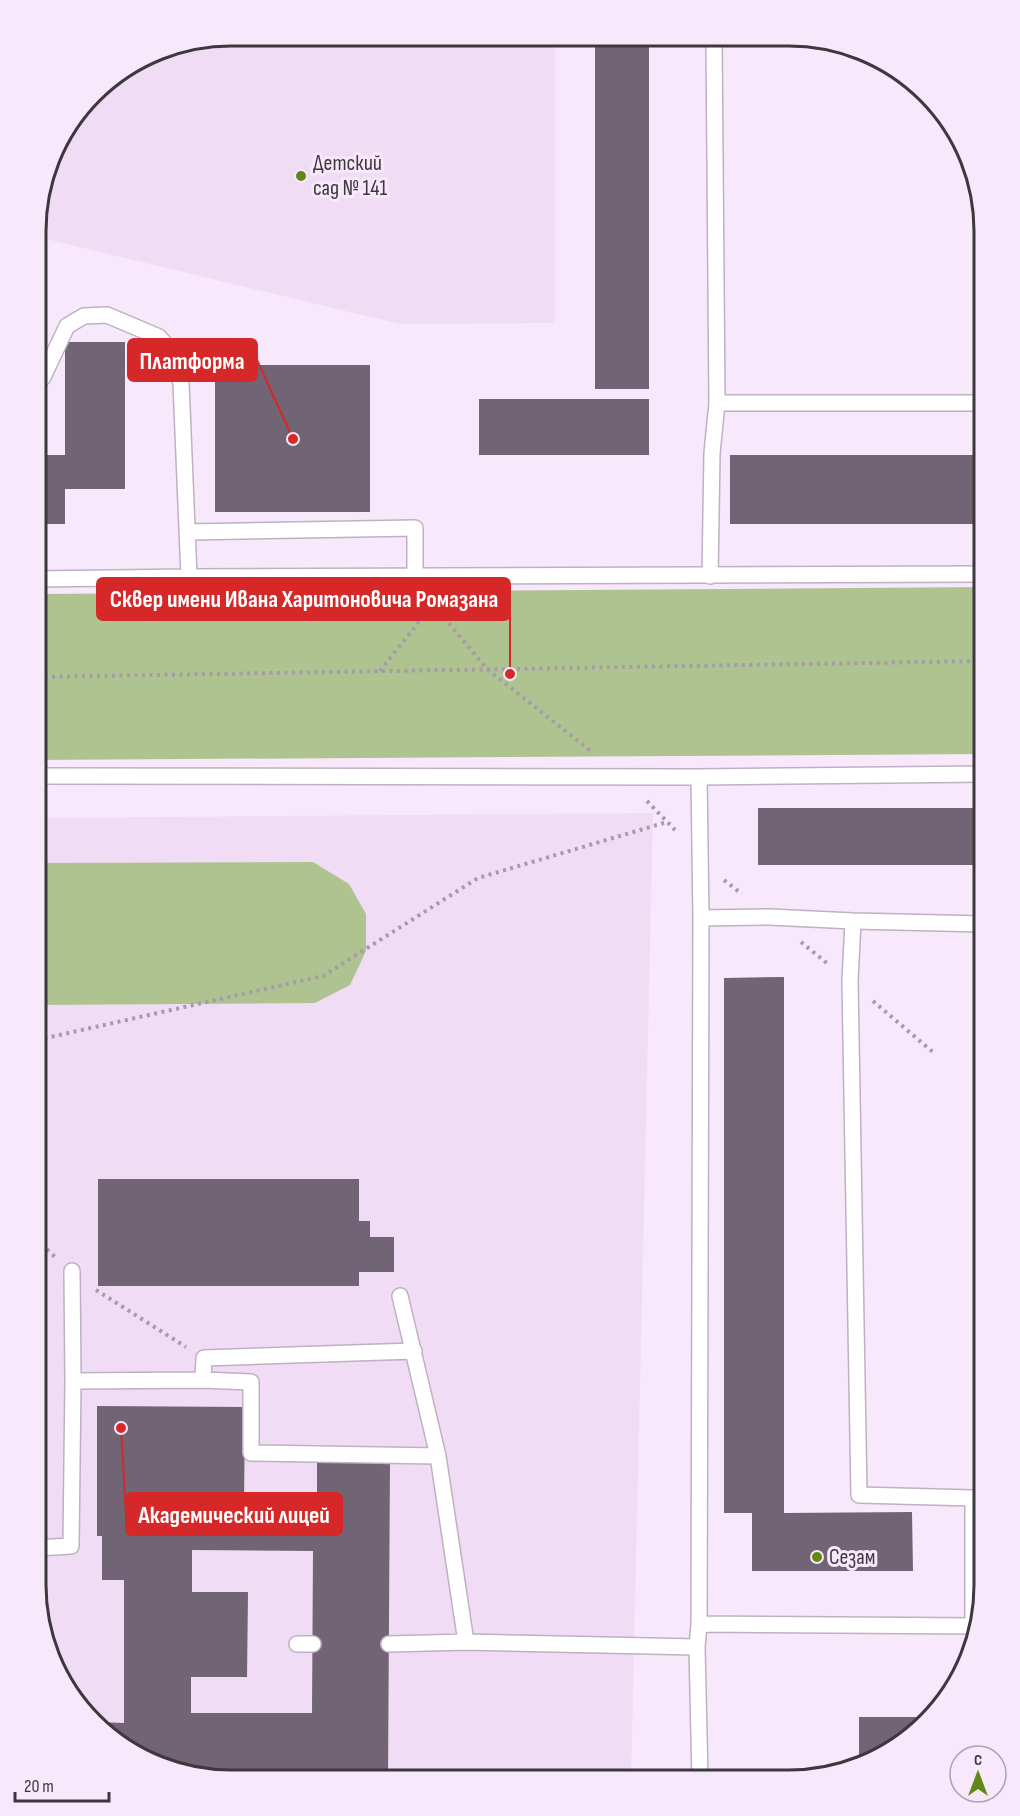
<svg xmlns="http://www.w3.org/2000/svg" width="1020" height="1816" font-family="'Sofia Sans Condensed',sans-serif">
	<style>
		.built { fill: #f0dcf5 }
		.green { fill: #afc390 }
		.building { fill: #716474; fill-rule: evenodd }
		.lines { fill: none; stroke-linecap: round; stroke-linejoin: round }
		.lane-casing { stroke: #bfb0c2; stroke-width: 18 }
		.path { stroke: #a79ba9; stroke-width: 4; stroke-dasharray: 3 4.5; stroke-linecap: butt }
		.lane { stroke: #fff; stroke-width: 15 }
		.poi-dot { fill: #5f8917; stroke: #f8e8fb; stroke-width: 2 }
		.labels { text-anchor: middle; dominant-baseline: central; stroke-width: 6; stroke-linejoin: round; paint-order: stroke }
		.poi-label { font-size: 22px; fill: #3d373e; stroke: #f8e8fb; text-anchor: start }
		.rim { fill: none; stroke: #3d373e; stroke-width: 3 }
		.leader { fill: none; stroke: #d62828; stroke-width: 2 }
		.callout-dot { fill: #d62828; stroke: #f8e8fb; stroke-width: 2 }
		.callout { fill: #d62828; stroke: #d62828; stroke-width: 2 }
		.callout-label { font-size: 24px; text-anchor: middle; font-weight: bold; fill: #fff }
	</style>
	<rect width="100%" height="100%" fill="#f8e8fb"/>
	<path class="built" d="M232 36 555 38V323L400 324 38 237V207L56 145 102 85 157 51Z
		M653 813 631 1780 206 1778 146 1760 103 1732 47 1647 36 1584 37 818Z"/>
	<path class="green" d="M984 587V754L37 760V594Z
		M313 862 349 884 366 914V951L350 985 315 1003 37 1005V863Z"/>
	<path class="building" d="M232 36H269V47H200V42Z
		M336 37H398V47H336Z
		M595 38 649 39V389H595Z
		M65 342H125V489H65V524H37V455H65Z
		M215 365H370V512H215Z
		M479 399H649V455H479Z
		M730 455H984V524H730Z
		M758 808H984V865H758Z
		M784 977V1513L912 1512 913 1571H752V1513H724V978Z
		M975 1059H984V1150H975Z
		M98 1179H359V1221H370V1237H394V1272H359V1286H98Z
		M981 1182H984V1206H981Z
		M97 1406 245 1407 244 1506H317V1461H390L388 1779 206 1778 146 1760 103 1732 97 1722 124 1723V1580H102V1536H97ZM192 1550 313 1551 312 1713H191V1677H247L248 1592H192Z
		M859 1717H927V1720L907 1740 859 1765Z"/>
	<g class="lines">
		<defs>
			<path id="lane" d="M714 39 717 403
				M37 384 43 377 67 326 84 316 107 315 159 337 171 351 181 383 189 577
				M188 532 415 528V577
				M710 576 712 453 717 403H984
				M37 579 189 577 984 574
				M37 776 699 777 984 774
				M699 777 701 918 699 1624 697 1647 700 1780
				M701 918 770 917 853 921 850 981 859 1495 973 1498V1626
				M853 921 984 924
				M400 1296 438 1456 466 1642
				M203 1380 204 1358 414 1351
				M73 1381 203 1380 251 1382V1453L438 1456
				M36 1548 71 1546 73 1381 72 1271
				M699 1624 977 1626
				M297 1644H313
				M389 1644 466 1642 697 1647"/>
		</defs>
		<use href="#lane" class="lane-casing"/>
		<path class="path" d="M433 599V604L487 669 592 752
			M380 671 433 604
			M37 677 984 661
			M647 801 675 830
			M724 880 742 894
			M801 942 828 964
			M873 1001 934 1053
			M37 1040 323 976 478 878 667 822
			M36 1239 55 1257
			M96 1290 186 1347"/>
		<use href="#lane" class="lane"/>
	</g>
	<g class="poi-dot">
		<circle cx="301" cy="176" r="6"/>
		<circle cx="817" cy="1557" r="6"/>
	</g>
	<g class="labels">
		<g class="poi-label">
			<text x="313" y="163">Детский<tspan x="313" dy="25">сад № 141</tspan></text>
			<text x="829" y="1557">Сезам</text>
		</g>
	</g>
	<path d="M0 0H1020V1816H0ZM231 46H789A185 185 0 0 1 974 231V1585A185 185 0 0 1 789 1770H231A185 185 0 0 1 46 1585V231A185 185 0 0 1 231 46Z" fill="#f8e8fb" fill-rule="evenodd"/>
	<path class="rim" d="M231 46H789A185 185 0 0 1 974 231V1585A185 185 0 0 1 789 1770H231A185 185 0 0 1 46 1585V231A185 185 0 0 1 231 46Z"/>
	<path class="leader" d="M293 439L257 360M510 674L510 599M121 1428L126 1514"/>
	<g class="callout-dot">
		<circle cx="293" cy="439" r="6"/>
		<circle cx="510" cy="674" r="6"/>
		<circle cx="121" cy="1428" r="6"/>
	</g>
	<g class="callout">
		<rect x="128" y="339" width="129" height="42" rx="6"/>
		<rect x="97" y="578" width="413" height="42" rx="6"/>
		<rect x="126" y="1493" width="216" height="42" rx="6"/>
	</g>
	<g class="callout-label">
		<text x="192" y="369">Платформа</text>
		<text x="304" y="607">Сквер имени Ивана Харитоновича Ромазана</text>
		<text x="234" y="1523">Академический лицей</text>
	</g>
	<g transform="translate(978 1774)"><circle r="28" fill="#f8e8fb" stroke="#ada1af" stroke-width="1.5"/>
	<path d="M0-4.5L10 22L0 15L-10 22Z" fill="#5f8917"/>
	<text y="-9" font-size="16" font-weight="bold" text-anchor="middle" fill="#3d373e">С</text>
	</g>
	<path d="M15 1792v9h94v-9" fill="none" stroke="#3d373e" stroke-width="3"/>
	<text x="24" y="1792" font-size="18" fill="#3d373e" stroke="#f8e8fb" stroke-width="4.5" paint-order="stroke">20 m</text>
</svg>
